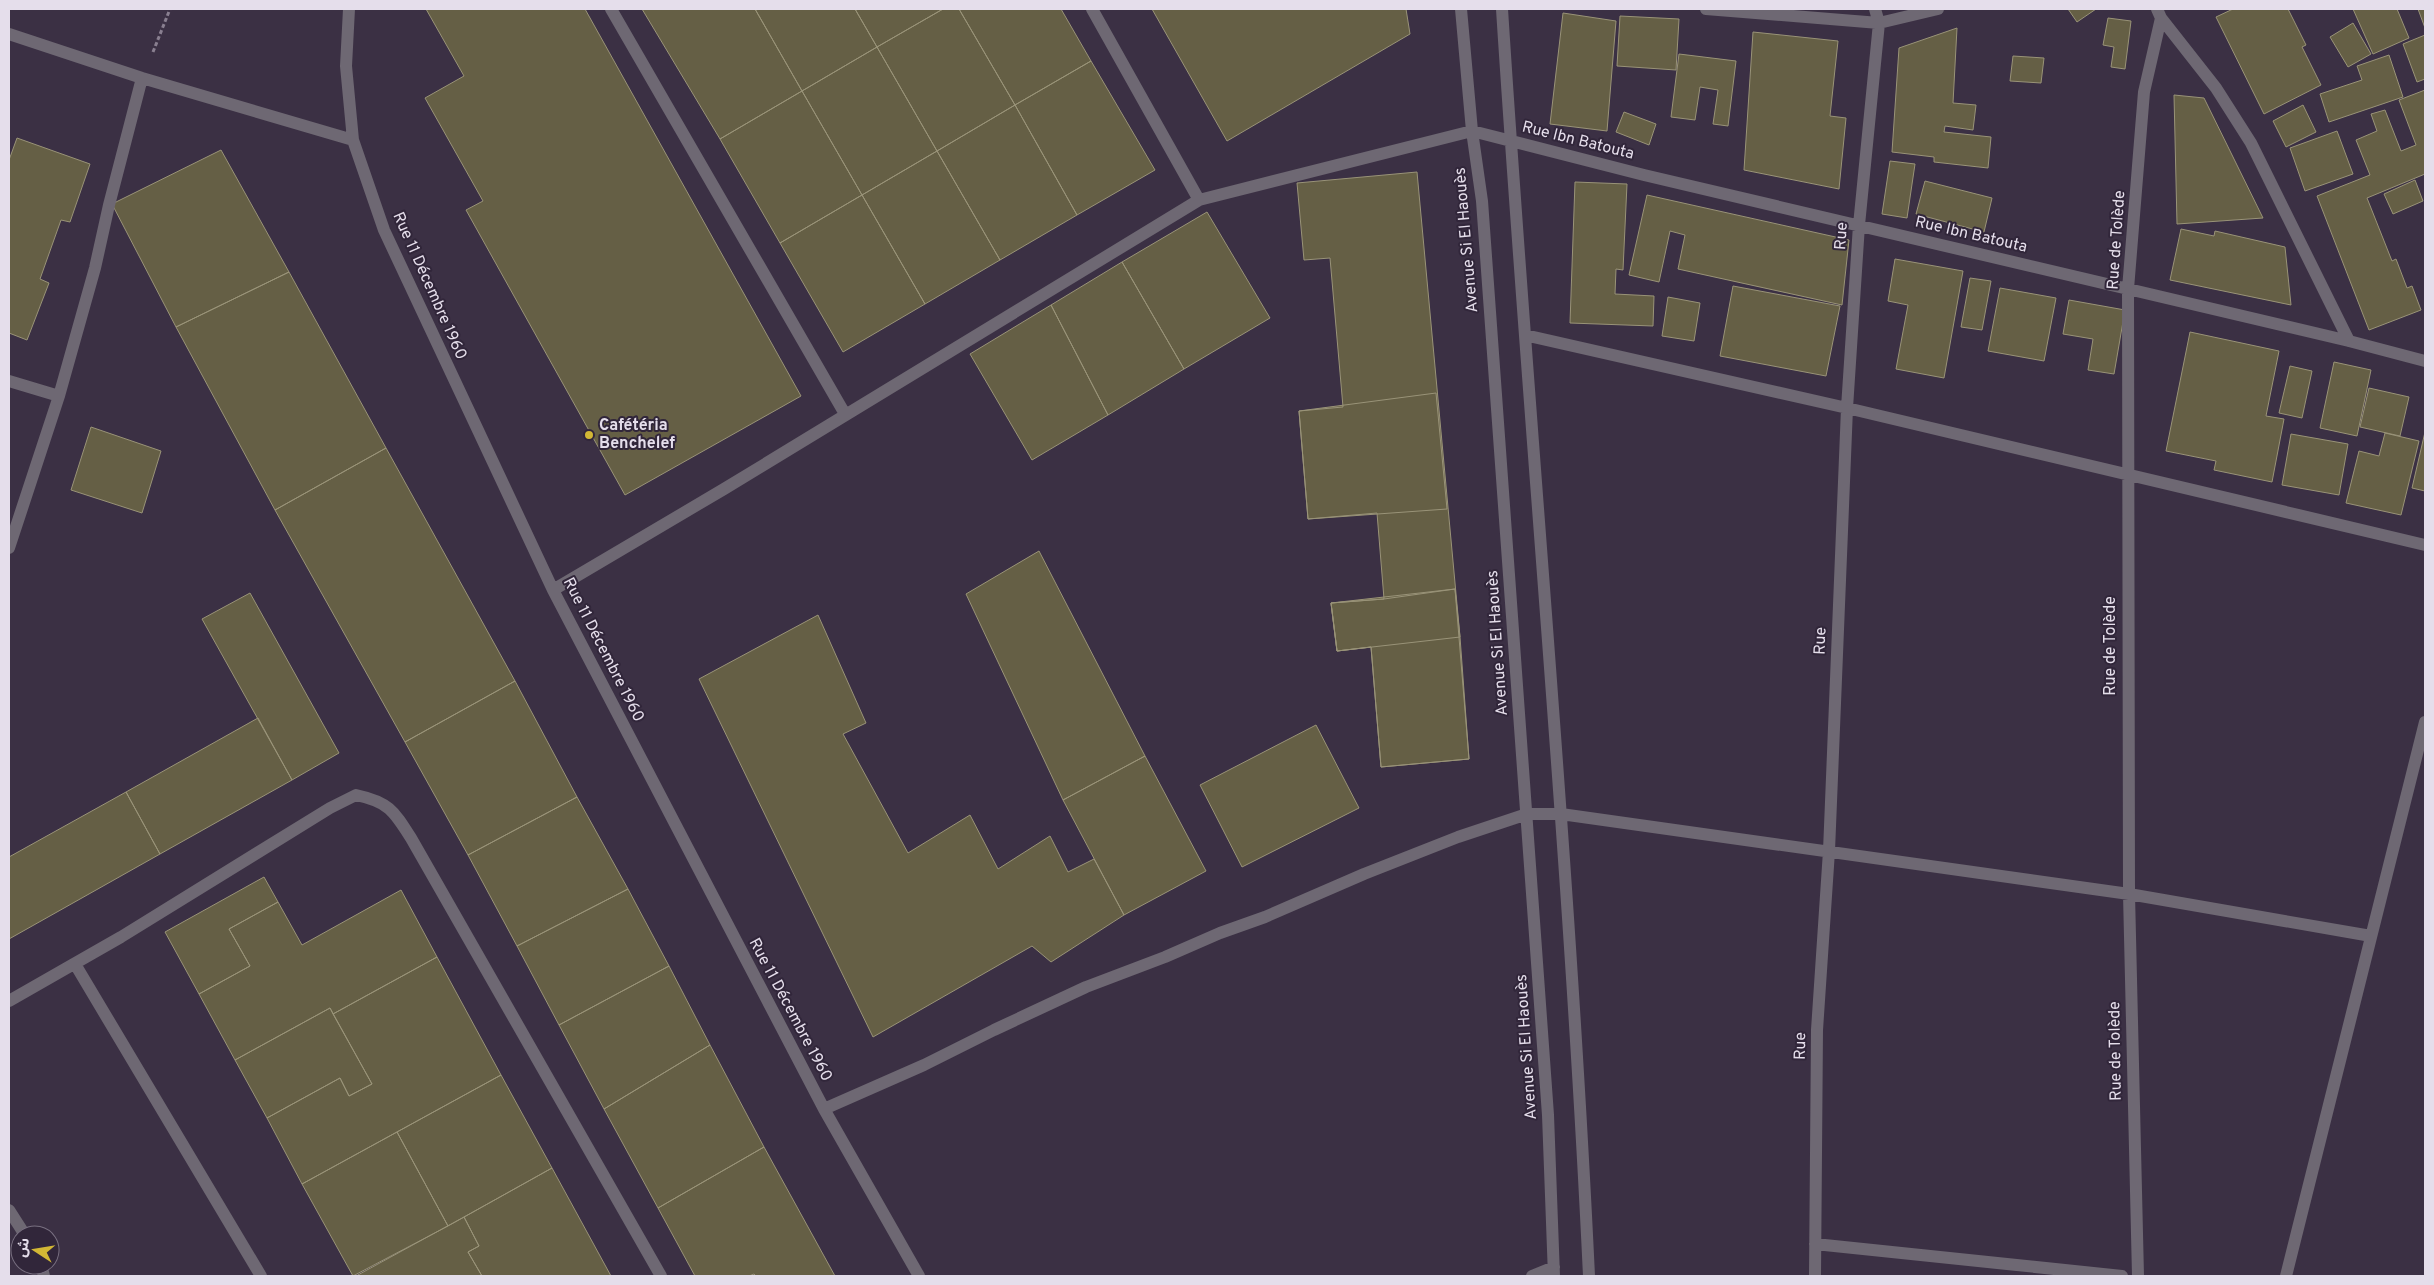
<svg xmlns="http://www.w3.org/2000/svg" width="2434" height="1285" font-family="Overpass,'Noto Sans Arabic',sans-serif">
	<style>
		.building { fill: #655f45; stroke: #999378 }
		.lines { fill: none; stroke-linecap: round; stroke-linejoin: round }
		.path { stroke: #897f90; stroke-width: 3; stroke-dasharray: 4 2.5; stroke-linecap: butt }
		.street { stroke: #6e6873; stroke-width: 12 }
		.poi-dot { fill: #d2b735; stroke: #31263a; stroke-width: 2 }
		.labels { text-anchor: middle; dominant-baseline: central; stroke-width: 4; stroke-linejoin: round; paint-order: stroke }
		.street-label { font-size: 16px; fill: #e5deeb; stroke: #31263a }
		.poi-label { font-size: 16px; font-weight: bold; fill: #e5deeb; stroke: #31263a; text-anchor: start }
	</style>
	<rect width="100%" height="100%" fill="#3b3044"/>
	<path class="building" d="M426 9H585L801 396 625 495 466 210 483 201 425 98 464 76Z
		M642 9H755L802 91 720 139Z
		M755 9H855L877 47 802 91Z
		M855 9H943L877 47Z
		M943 9H959L1015 105 937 151 877 47Z
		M959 9H1061L1091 61 1015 105Z
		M1152 9H1406L1410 34 1227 141Z
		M2068 9H2096L2077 22Z
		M2233 9H2288L2306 45 2302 47 2321 85 2264 114 2216 17Z
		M2353 9H2397L2409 38 2373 54Z
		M2418 9H2425V28Z
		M1563 13 1616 21 1607 131 1550 124Z
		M1620 16 1679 19 1676 70 1617 66Z
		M2108 18 2131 21 2125 69 2111 67 2114 47 2103 45Z
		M2353 23 2371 54 2348 67 2330 37Z
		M1957 28 1953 103 1976 105 1973 130 1945 126 1944 132 1991 137 1988 168 1934 162V157L1892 152 1899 48Z
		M1753 32 1838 41 1830 116 1846 118 1839 189 1744 170Z
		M2425 35V79L2417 82 2403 44Z
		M877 47 937 151 862 195 802 91Z
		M1679 54 1736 61 1728 126 1713 124 1718 90 1700 87 1695 120 1671 117Z
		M2389 55 2403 97 2329 122 2320 94 2362 80 2357 66Z
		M2013 56 2044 58 2041 83 2010 81Z
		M1091 61 1155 170 1077 215 1015 105Z
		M2425 90V174L2367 198 2392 261 2396 259 2407 288 2412 286 2421 310 2369 330 2317 196 2370 175 2356 140 2377 131 2371 114 2385 110 2401 151 2416 145 2399 100Z
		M802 91 862 195 780 243 720 139Z
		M2174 95 2204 98 2263 218 2177 224Z
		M1015 105 1077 215 1000 260 937 151Z
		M2303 105 2316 132 2286 147 2273 121Z
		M1624 112 1656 124 1649 145 1616 132Z
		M2337 131 2353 174 2305 191 2290 148Z
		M17 138 90 164 70 222 61 220 40 279 49 283 27 340 9 333V160Z
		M221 150 289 272 176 327 112 204Z
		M937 151 1000 260 925 304 862 195Z
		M1890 161 1915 164 1907 218 1882 214Z
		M1417 172 1460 637 1469 759 1381 767 1371 647 1337 651 1331 603 1384 599 1377 513 1308 519 1299 411 1343 407 1330 258 1304 260 1297 183Z
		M2415 180 2423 201 2393 214 2384 194Z
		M1925 181 1992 198 1984 232 1916 214Z
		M1575 182 1627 184 1623 270 1616 269 1615 294 1654 296 1653 326 1570 323Z
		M862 195 925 304 843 352 780 243Z
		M1647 195 1849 240 1842 305 1678 269 1685 235 1670 231 1659 282 1629 275Z
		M1207 212 1270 318 1184 369 1122 262Z
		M2181 229 2214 236 2215 231 2285 247 2291 305 2170 280Z
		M1895 259 1963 271 1944 378 1896 369 1908 305 1888 301Z
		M1122 262 1184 369 1108 415 1051 305Z
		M289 272 386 448 275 510 176 327Z
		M1970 278 1991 281 1982 330 1961 327Z
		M1733 286 1840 306 1826 376 1720 356Z
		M2000 288 2056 298 2044 361 1988 351Z
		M1668 297 1700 303 1694 341 1662 336Z
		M2069 300 2125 310 2114 374 2088 370 2093 339 2063 334Z
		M1051 305 1108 415 1032 460 970 354Z
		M2190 332 2279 351 2266 416 2284 419 2272 482 2214 470 2216 461 2166 451Z
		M2334 362 2371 370 2357 436 2320 428Z
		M2290 366 2312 371 2302 418 2279 413Z
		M2369 388 2409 397 2400 436 2360 427Z
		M1436 393 1447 509 1308 519 1299 411Z
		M91 427 161 451 142 513 71 490Z
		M2425 432V491L2412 488Z
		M2385 433 2419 441 2401 515 2346 503 2359 451 2379 456Z
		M2291 434 2348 444 2339 495 2282 485Z
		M386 448 515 681 405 742 275 510Z
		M1039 551 1145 756 1063 800 966 594Z
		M1455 589 1469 759 1381 767 1371 647 1337 651 1331 603 1384 599Z
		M1455 589 1460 637 1337 651 1331 603Z
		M250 593 339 753 292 780 202 619Z
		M818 615 866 723 843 734 908 853 970 815 998 869 1050 836 1068 872 1094 859 1124 915 1051 962 1032 946 873 1037 699 679Z
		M515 681 577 797 468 855 405 742Z
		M258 718 292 780 160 854 126 792Z
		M1316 725 1359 808 1242 867 1200 785Z
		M1145 756 1206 871 1124 915 1063 800Z
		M126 792 160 854 9 939V857Z
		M577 797 628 889 517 946 468 855Z
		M264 877 278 902 229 929 250 966 199 994 165 932Z
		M628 889 669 966 559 1025 517 946Z
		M401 890 437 957 333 1014 330 1008 235 1060 199 994 250 966 229 929 278 902 302 945Z
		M437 957 501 1075 302 1184 267 1118 340 1078 349 1096 372 1084 333 1014Z
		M669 966 710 1045 604 1109 559 1025Z
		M330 1008 372 1084 349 1096 340 1078 267 1118 235 1060Z
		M710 1045 764 1147 658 1208 604 1109Z
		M501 1075 552 1168 448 1226 397 1132Z
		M397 1132 448 1226 353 1276 302 1184Z
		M764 1147 835 1276H756L754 1274 749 1276H695L658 1208Z
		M552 1168 611 1276H482L468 1252 479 1246 464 1217Z
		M464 1217 479 1246 468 1252 482 1276H356Z"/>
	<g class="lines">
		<path class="path" d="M153 52 170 9"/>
		<path class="street" d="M349 9 346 66 353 140 384 230 553 590 824 1109 919 1276
			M611 9 845 414
			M1092 9 1199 200
			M1461 9 1472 131 1482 201 1548 1115 1554 1276
			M1502 9C1529 431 1569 853 1589 1276
			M1706 9 1879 23 1938 9
			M2157 9 2161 18 2216 88 2251 143 2349 341
			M9 34 142 78 353 140
			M1525 335 1847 408 2425 545
			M9 381 59 396
			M9 548 59 396 95 268 109 205 142 78
			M553 590 724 489 1199 200 1472 131 1644 175 2349 341 2425 361
			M75 964 261 1276
			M9 1001 121 937 330 808 356 795C389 802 394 811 411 838L661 1276
			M824 1109 924 1065 994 1030 1086 987 1165 957 1220 933 1265 917 1364 874 1458 837 1527 814H1561L2129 894 2371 936
			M9 1210 25 1235
			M1815 1244 2122 1276
			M41 1265 44 1276
			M1532 1276 1554 1267
			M1815 1276 1817 1030 1829 851 1847 408 1859 225 1879 23 1875 9
			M2138 1276 2129 894 2128 289 2144 92 2161 18
			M2286 1276 2425 722"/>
	</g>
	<circle class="poi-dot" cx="589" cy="435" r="5"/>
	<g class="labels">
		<g class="street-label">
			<text transform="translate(1578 141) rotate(14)">Rue Ibn Batouta</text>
			<text transform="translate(1971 235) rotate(13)">Rue Ibn Batouta</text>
			<text transform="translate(1842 236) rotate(-86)">Rue</text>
			<text transform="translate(1467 240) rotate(-95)">Avenue Si El Haouès</text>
			<text transform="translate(2117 240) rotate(-86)">Rue de Tolède</text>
			<text transform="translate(429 286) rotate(66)">Rue 11 Décembre 1960</text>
			<text transform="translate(1821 641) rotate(-88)">Rue</text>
			<text transform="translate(1498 643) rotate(-94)">Avenue Si El Haouès</text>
			<text transform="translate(2111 646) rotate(-90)">Rue de Tolède</text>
			<text transform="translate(603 650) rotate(63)">Rue 11 Décembre 1960</text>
			<text transform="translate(790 1010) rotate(62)">Rue 11 Décembre 1960</text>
			<text transform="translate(1801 1046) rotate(-89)">Rue</text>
			<text transform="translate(1527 1047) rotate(-94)">Avenue Si El Haouès</text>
			<text transform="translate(2116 1051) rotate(-91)">Rue de Tolède</text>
		</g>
		<g class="poi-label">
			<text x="599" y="426">Cafétéria<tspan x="599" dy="18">Benchelef</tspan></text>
		</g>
	</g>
	<rect width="2434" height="1285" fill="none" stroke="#e5deeb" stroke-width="20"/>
	<g transform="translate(35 1250) rotate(282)"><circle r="24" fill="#31263a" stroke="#797081"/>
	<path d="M0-4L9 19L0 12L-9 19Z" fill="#d2b735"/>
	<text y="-8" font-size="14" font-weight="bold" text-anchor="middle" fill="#e5deeb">ش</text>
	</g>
</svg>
